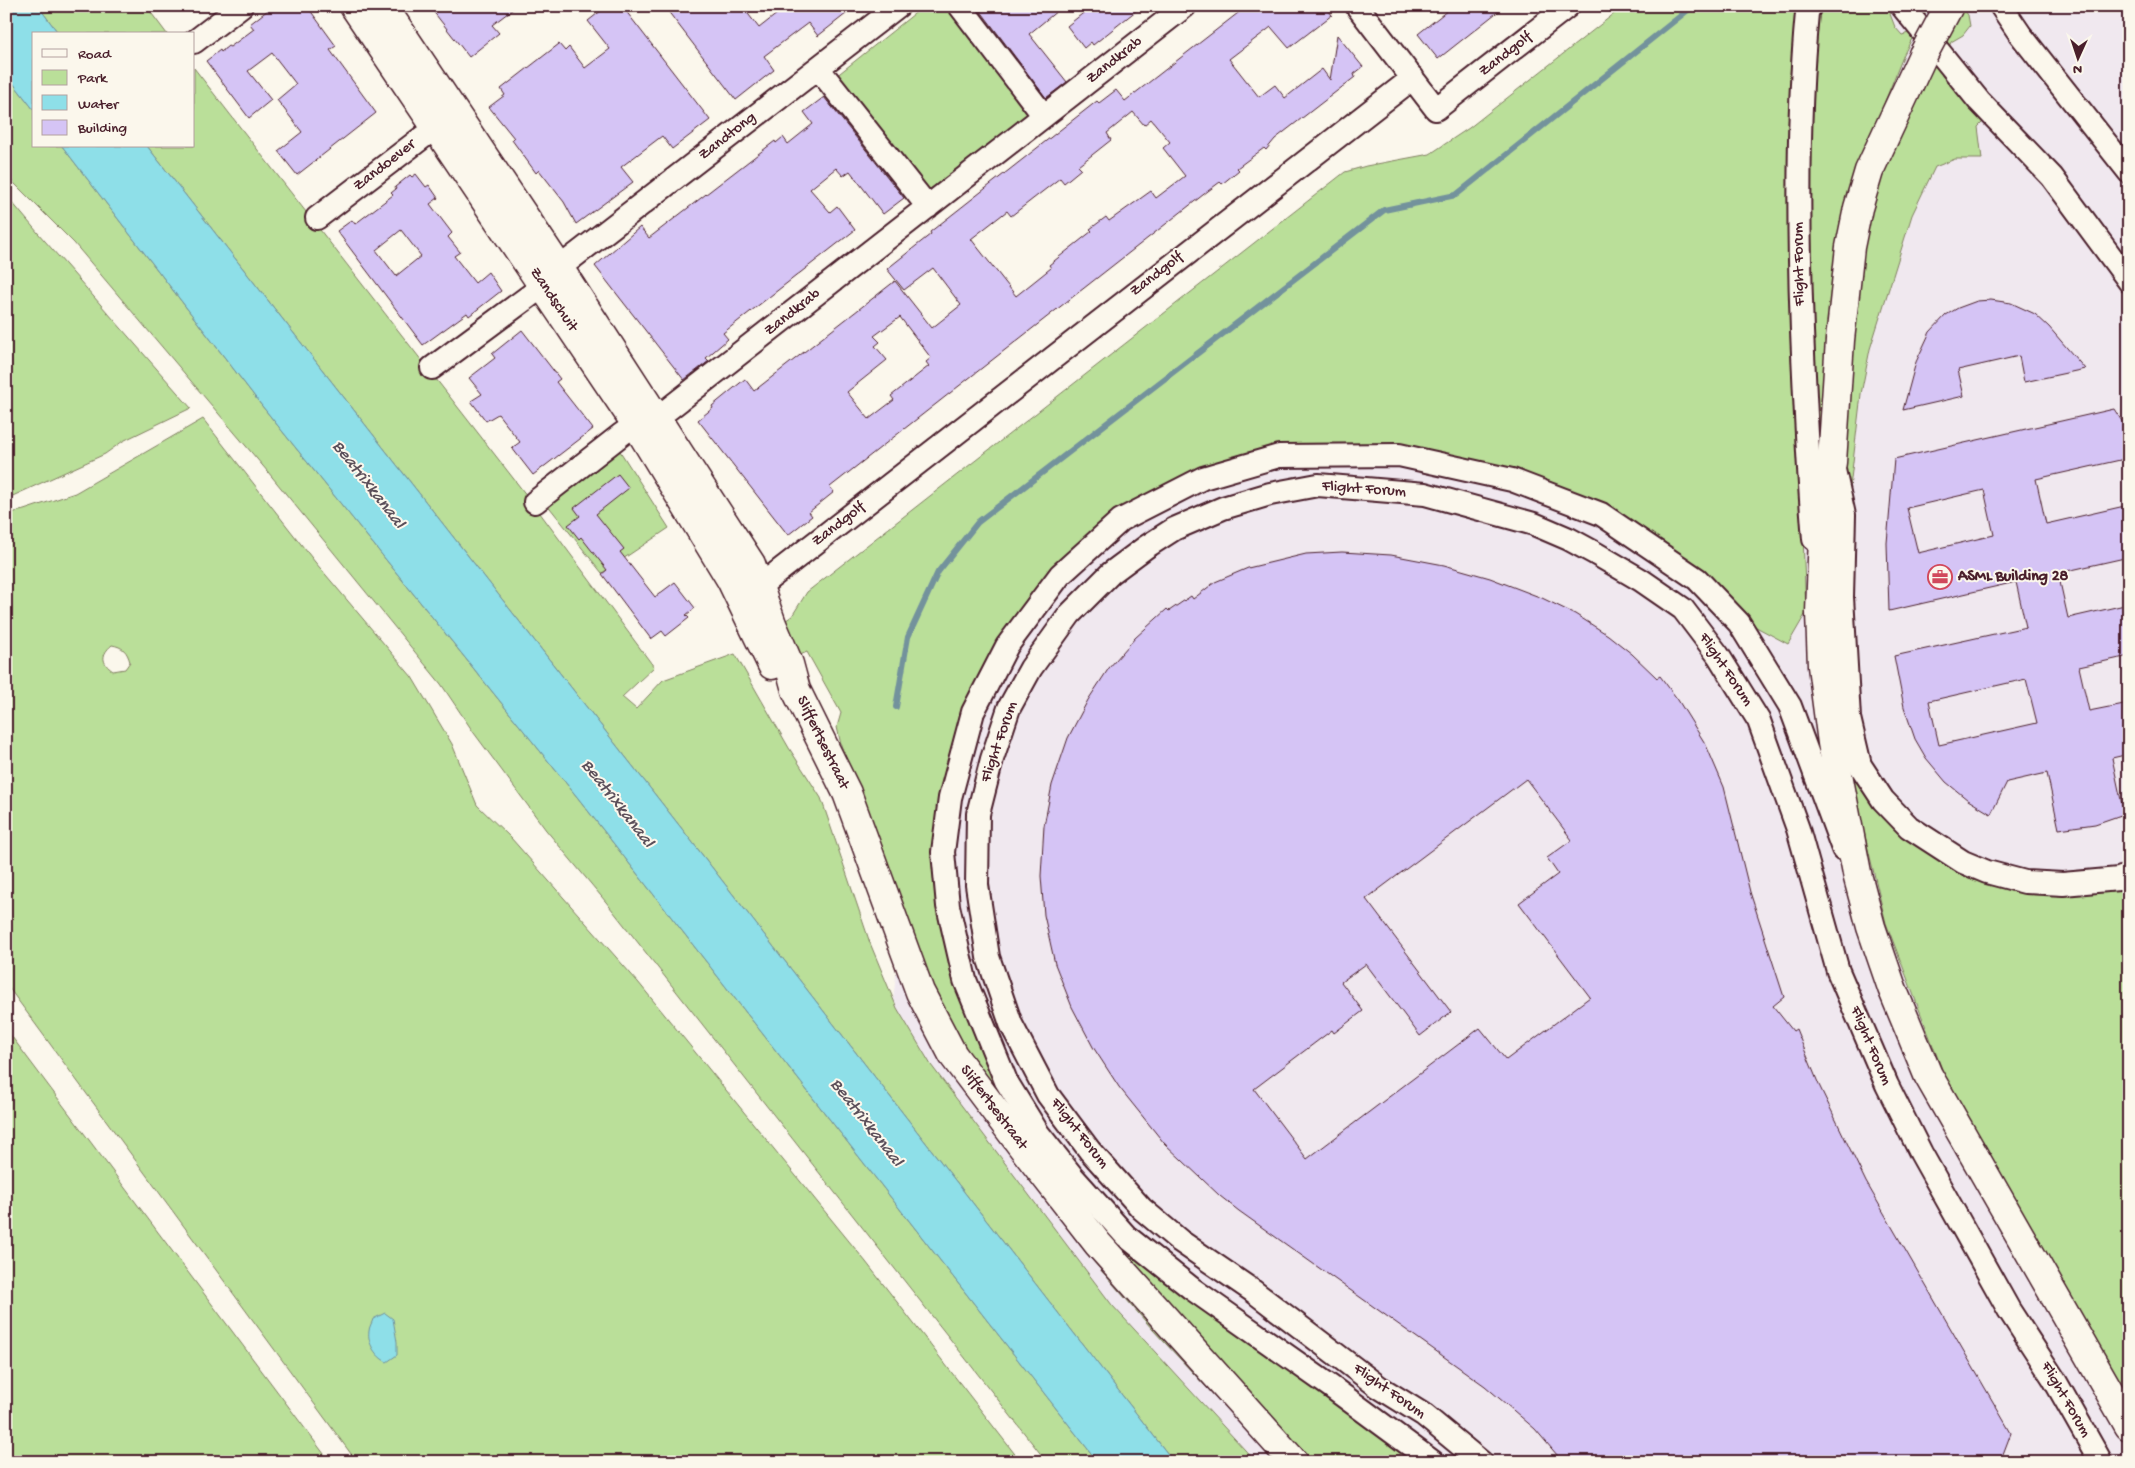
<svg xmlns="http://www.w3.org/2000/svg" width="2135" height="1468" font-family="'Gochi Hand',sans-serif">
	<style>
		.built { fill: #f0e8ef }
		.green { fill: #badf99; stroke: #827f62; fill-rule: evenodd }
		.water { fill: #8edfe8; stroke: #73929c }
		.lines { fill: none; stroke-linecap: round; stroke-linejoin: round }
		.stream { stroke: #73929c; stroke-width: 6 }
		.building { fill: #d5c4f5; stroke: #4a1f2b; fill-rule: evenodd }
		.minor-casing { stroke: #4a1f2b; stroke-width: 26 }
		.tertiary-casing { stroke: #4a1f2b; stroke-width: 31 }
		.secondary-casing { stroke: #4a1f2b; stroke-width: 31 }
		.minor { stroke: #fbf7ec; stroke-width: 22 }
		.tertiary { stroke: #fbf7ec; stroke-width: 28 }
		.secondary { stroke: #fbf7ec; stroke-width: 28 }
		.secondary-bridge-casing { stroke: #4a1f2b; stroke-width: 31; stroke-linecap: butt }
		.secondary-bridge { stroke: #fbf7ec; stroke-width: 28 }
		.labels { text-anchor: middle; dominant-baseline: central; stroke-width: 4; stroke-linejoin: round; paint-order: stroke }
		.street-label { font-size: 16px; fill: #4a1f2b; stroke: #fbf7ec }
		.poi-label { font-size: 16px; font-weight: bold; fill: #4a1f2b; stroke: #fbf7ec; text-anchor: start }
		.water-label { font-size: 18px; font-style: italic; fill: #5b4f5a; stroke: #fbf7ec }
	</style>
	<rect width="100%" height="100%" fill="#fbf7ec"/>
	<filter id="ink" filterUnits="userSpaceOnUse"><feTurbulence type="fractalNoise" baseFrequency=".02" numOctaves="2"/><feDisplacementMap in="SourceGraphic" scale="10" xChannelSelector="R" yChannelSelector="G"/><feConvolveMatrix kernelMatrix="1 2 1 2 8 2 1 2 1" color-interpolation-filters="sRGB"/></filter>
	<g filter="url(#ink)">
		<path class="built" d="M1774 6H2129V1462H1250L1109 1315 922 1068 892 1010 903 913 977 636Z"/>
		<path class="green" d="M38 6H146L167 34H59Z
			M924 6H950L1032 111 925 193 835 77Z
			M1624 6H1803L1800 459 1806 613 1788 644 1743 620 1604 504 1399 448 1200 471 1055 572 943 797 957 982 1084 1200 1424 1462H1307L1119 1257 991 1092 942 1015 841 745 837 727 841 713 807 652 793 658 782 623 792 616 807 592 1345 172 1366 166 1430 154 1469 128Z
			M1820 6H1893L1911 28 1908 32 1892 11 1890 14 1895 27 1902 35C1917 32 1921 20 1925 6H1929L1904 54 1869 141 1815 514 1806 250 1813 19Z
			M1962 7 1968 15 1970 26 1963 35 1951 42 1942 64V76L1983 122 1978 127 1982 159H1955L1935 167 1912 215 1870 349 1861 394 1849 496 1835 462 1865 225 1892 141Z
			M194 68 534 505 654 667 622 697 636 709 663 680 735 654 789 748 821 798 870 943 897 1008 931 1065 1112 1305 1256 1462H1174L693 843 147 146H194Z
			M6 74 34 110V146H62L262 406 578 798 1098 1462H1047L606 902 546 830 474 733 441 684 268 472 74 243 6 175Z
			M6 195 38 233 191 408 123 441 105 454 6 499Z
			M203 419 315 562 412 677 452 744 477 805 511 838 638 982 866 1262 1021 1462H357L6 984V514L24 510 75 493ZM112 645C123 647 127 651 130 662L125 669 113 671C101 663 101 654 112 645Z
			M618 448 669 528 602 573 546 503Z
			M1845 754 1968 872 2129 883V1413L1955 1103 1886 923Z
			M6 1029 330 1462H6Z
			M952 1076 1276 1462 1153 1330 1086 1253Z"/>
		<path class="water" d="M6 6H38L59 34H34V110L6 74Z
			M62 146H147L693 843 1174 1462H1098L578 798 262 406Z
			M385 1313 393 1319 397 1342V1355L387 1362C376 1357 367 1343 369 1331 369 1327 372 1323 373 1319Z"/>
		<g class="lines">
			<path class="stream" d="M896 707 908 637 938 572 978 522 1384 210 1456 195 1693 6"/>
		</g>
		<path class="building" d="M273 6H307L336 46 330 50 376 113 297 175 278 151 302 132 277 100 296 84 272 53 248 71 271 100 249 118 206 61 220 50 221 52 228 46 230 47 254 29 250 24Z
			M429 6H517L492 25 499 33 469 57Z
			M607 6H622L710 120 672 149 662 136 621 167 633 182 576 224 564 202 539 170 536 173 512 140 514 138 489 107 505 95 501 89 559 44 565 51 569 47 585 68 610 49 588 21Z
			M664 6H742L759 28 787 6H856L818 36 808 23 764 56 774 70 736 100Z
			M977 6H1063L1029 34 1067 82 1046 98Z
			M1092 6H1142L1093 45 1091 42 1084 48 1067 26Z
			M1247 6H1325L1332 15 1289 48 1271 27 1229 59 1259 97 1275 85 1285 98 1322 69 1330 80 1337 35 1363 67 1354 74 1355 77 1275 139 1266 150 1264 148 1237 168 1239 170 1222 184 1220 182 1208 191 830 487 834 492 809 512 812 516 788 535 698 420 713 408 712 406 745 379 754 391 895 281 932 328 961 305 933 268 904 290 887 269 931 234 930 232 1097 101 1099 103 1116 90 1125 101ZM1133 112 1144 125 1151 119 1170 142 1163 148 1185 176 1156 198 1151 191 1109 221 1106 217 1090 229 1092 231 1049 265 1051 268 1016 296 971 239 1007 211 1011 216 1060 178 1064 183 1081 169 1078 166 1111 140 1107 133ZM900 317 931 358 926 362 929 366 891 396 894 400 869 419 847 392 887 360 875 346 880 342 874 336Z
			M1453 6H1505L1438 59 1418 34Z
			M824 97 904 198 883 214 850 171 843 176 836 168 810 189 830 212 837 206 855 230 723 333 728 339 706 358 709 361 684 380 595 266 640 227 649 238 775 141 776 143 783 137 788 144 813 124 804 112Z
			M416 174 426 187 429 185 438 198 430 204 452 233 448 237 460 252 454 256 475 283 488 272 501 291 469 316 467 313 423 345 337 231 352 220 355 224 393 195 391 193 396 189 395 187 410 175 412 177ZM401 230 421 256 396 276 376 250Z
			M1991 300 2011 303 2035 314 2049 327 2085 369 2024 382 2019 356 1958 370 1964 396 1903 410 1916 362 1930 332 1946 315 1958 308 1977 301Z
			M522 330 560 379 556 382 593 429 533 475 512 448 520 442 498 414 486 421 471 401 482 394 469 378 495 358 492 354Z
			M2114 409 2129 432V458L2036 479 2046 524 2129 505V557L2058 573 2068 618 2129 604V656L2079 667 2089 711 2129 703V754L2112 758 2124 814 2095 824 2059 829 2047 773 2007 782 1991 814 1968 800 1946 782 1926 758 1915 739 1904 707 1894 656 2026 627 2016 582 1889 611 1887 543 1894 459ZM1984 490 1994 535 1918 553 1907 508ZM2026 679 2037 723 1939 745 1929 701Z
			M618 474 629 488 596 514 624 549 620 552 655 597 675 582 695 608 686 615 689 618 666 636 662 631 651 639 602 574 607 570 581 537 579 539 568 525 580 516 574 508Z
			M1342 552 1391 555 1444 565 1490 578 1542 598 1575 614 1608 635 1632 654 1657 678 1660 676 1678 700 1706 745 1724 787 1750 892 1784 997 1773 1006 1793 1031 1796 1029 1819 1085 1866 1182 2011 1433 2000 1462H1563L1535 1429 1485 1386 1239 1211 1220 1196 1164 1143 1119 1087 1093 1047 1072 1007 1055 964 1044 915 1041 876 1044 826 1052 785 1068 738 1088 700 1109 668 1135 638 1167 609 1169 611 1191 596 1193 599 1215 582 1248 568 1306 554ZM1526 779 1572 840 1547 858 1558 874 1519 903 1590 997 1506 1060 1480 1028 1307 1159 1254 1089 1332 1030 1334 1033 1363 1011 1341 982 1366 964 1420 1036 1451 1012 1366 899Z"/>
		<g class="lines">
			<defs>
				<path id="minor" d="M960 6 1044 116
					M1357 6 1436 109 1568 6
					M1810 6 1807 13C1797 118 1798 225 1802 331 1805 400 1808 469 1814 539
					M1902 6 1979 101 2052 177 2129 281
					M2001 6 2020 34 2129 172
					M194 42 241 6
					M818 68 928 207
					M317 218 423 137 450 118
					M432 368 543 286 559 268 898 6
					M1834 470 1844 515 1842 597 1849 718 1860 765 1883 800 1909 827 1963 862 1987 872 2025 882 2063 884 2119 879 2129 875
					M535 502 622 434 636 424 657 418 1185 6
					M747 596 1413 78
					M1433 1462 1330 1386 1191 1288 1126 1236 1073 1177 1038 1133 1006 1081 965 980 948 906 943 852 950 798 973 712 1007 646 1060 575 1121 520 1203 478 1279 456 1399 455 1512 480 1601 514 1697 579 1739 623 1790 706 1843 849
					M1481 1462 1424 1415 1379 1387 1253 1291 1180 1241 1142 1209 1090 1151 1048 1095 1011 1024 988 957 977 885 978 814 992 759 1009 708 1031 668 1070 614 1111 573 1146 547 1174 529 1223 508 1270 494 1318 485 1425 494 1534 524 1569 539 1593 552 1641 580 1683 609 1718 655 1759 721 1798 829 1838 971 1887 1085 1921 1153 2009 1310 2054 1379 2101 1462"/>
				<path id="tertiary" d="M354 6 636 424 731 580 772 665
					M383 6 559 268 751 564 772 624 789 664 796 690 847 793 920 992 953 1055 1027 1153 1098 1244 1294 1462"/>
				<path id="secondary" d="M1923 55 1869 171 1858 208 1850 247 1840 340 1832 462 1825 509 1822 559 1820 613 1822 666 1832 743 1858 878 1871 927 1892 988 1928 1075 2129 1426"/>
			</defs>
			<use href="#minor" class="minor-casing"/>
			<use href="#tertiary" class="tertiary-casing"/>
			<use href="#secondary" class="secondary-casing"/>
			<use href="#minor" class="minor"/>
			<use href="#tertiary" class="tertiary"/>
			<use href="#secondary" class="secondary"/>
			<defs>
				<path id="secondary-bridge" d="M1923 55 1949 6"/>
			</defs>
			<use href="#secondary-bridge" class="secondary-bridge-casing"/>
			<use href="#secondary-bridge" class="secondary-bridge"/>
		</g>
	</g>
	<defs>
		<symbol id="office-ring" viewBox="-11 -11 22 22"><circle r="9.5" fill="#fbf7ec" stroke="#d1495b" stroke-width="1.5"/><path d="M-6-3h4V-5.5h4V-3h4V5H-6ZM-1-4.5V-3h2v-1.5ZM-6 0V1H6V0Z" fill="#d1495b"/></symbol>
	</defs>
	<g fill-rule="evenodd">
		<use href="#office-ring" x="1926" y="563" width="28" height="28"/>
	</g>
	<g class="labels">
		<g class="street-label">
			<text transform="translate(1506 55) rotate(-38)">Zandgolf</text>
			<text transform="translate(1115 61) rotate(-38)">Zandkrab</text>
			<text transform="translate(728 137) rotate(-38)">Zandtong</text>
			<text transform="translate(385 166) rotate(-38)">Zandoever</text>
			<text transform="translate(1800 264) rotate(-91)">Flight Forum</text>
			<text transform="translate(1157 275) rotate(-38)">Zandgolf</text>
			<text transform="translate(553 300) rotate(56)">Zandschuit</text>
			<text transform="translate(793 313) rotate(-38)">Zandkrab</text>
			<text transform="translate(1364 490) rotate(4)">Flight Forum</text>
			<text transform="translate(839 525) rotate(-38)">Zandgolf</text>
			<text transform="translate(1725 670) rotate(56)">Flight Forum</text>
			<text transform="translate(1000 742) rotate(-71)">Flight Forum</text>
			<text transform="translate(822 743) rotate(64)">Sliffertsestraat</text>
			<text transform="translate(1870 1046) rotate(67)">Flight Forum</text>
			<text transform="translate(993 1108) rotate(53)">Sliffertsestraat</text>
			<text transform="translate(1079 1134) rotate(52)">Flight Forum</text>
			<text transform="translate(1389 1392) rotate(35)">Flight Forum</text>
			<text transform="translate(2065 1400) rotate(60)">Flight Forum</text>
		</g>
		<g class="poi-label">
			<text x="1958" y="577">ASML Building 28</text>
		</g>
		<g class="water-label">
			<text transform="translate(368 485) rotate(52)">Beatrixkanaal</text>
			<text transform="translate(617 804) rotate(52)">Beatrixkanaal</text>
			<text transform="translate(866 1123) rotate(52)">Beatrixkanaal</text>
		</g>
	</g>
	<rect width="2135" height="1468" fill="none" stroke="#fbf7ec" stroke-width="25"/>
	<rect x="12" y="12" width="2110" height="1443" fill="none" stroke="#4a1f2b" stroke-width="2" filter="url(#ink)"/>
	<rect x="32" y="32" width="162" height="115" fill="#fbf7ec" stroke="#b4a19f"/>
	<rect x="42" y="49" width="25" height="8" fill="#fbf7ec" stroke="#b4a19f"/>
	<text x="78" y="58" font-size="15" fill="#4a1f2b">Road</text>
	<rect x="42" y="70" width="25" height="15" fill="#badf99" stroke="#b4a19f"/>
	<text x="78" y="82" font-size="15" fill="#4a1f2b">Park</text>
	<rect x="42" y="95" width="25" height="15" fill="#8edfe8" stroke="#b4a19f"/>
	<text x="78" y="108" font-size="15" fill="#4a1f2b">Water</text>
	<rect x="42" y="120" width="25" height="15" fill="#d5c4f5" stroke="#b4a19f"/>
	<text x="78" y="132" font-size="15" fill="#4a1f2b">Building</text>
	<g transform="translate(2078 58) rotate(183)" stroke="#fbf7ec" stroke-width="4" paint-order="stroke">
	<path d="M0-4L9 19L0 12L-9 19Z" fill="#4a1f2b"/>
	<text y="-8" font-size="14" font-weight="bold" text-anchor="middle" fill="#4a1f2b">N</text>
	</g>
</svg>
